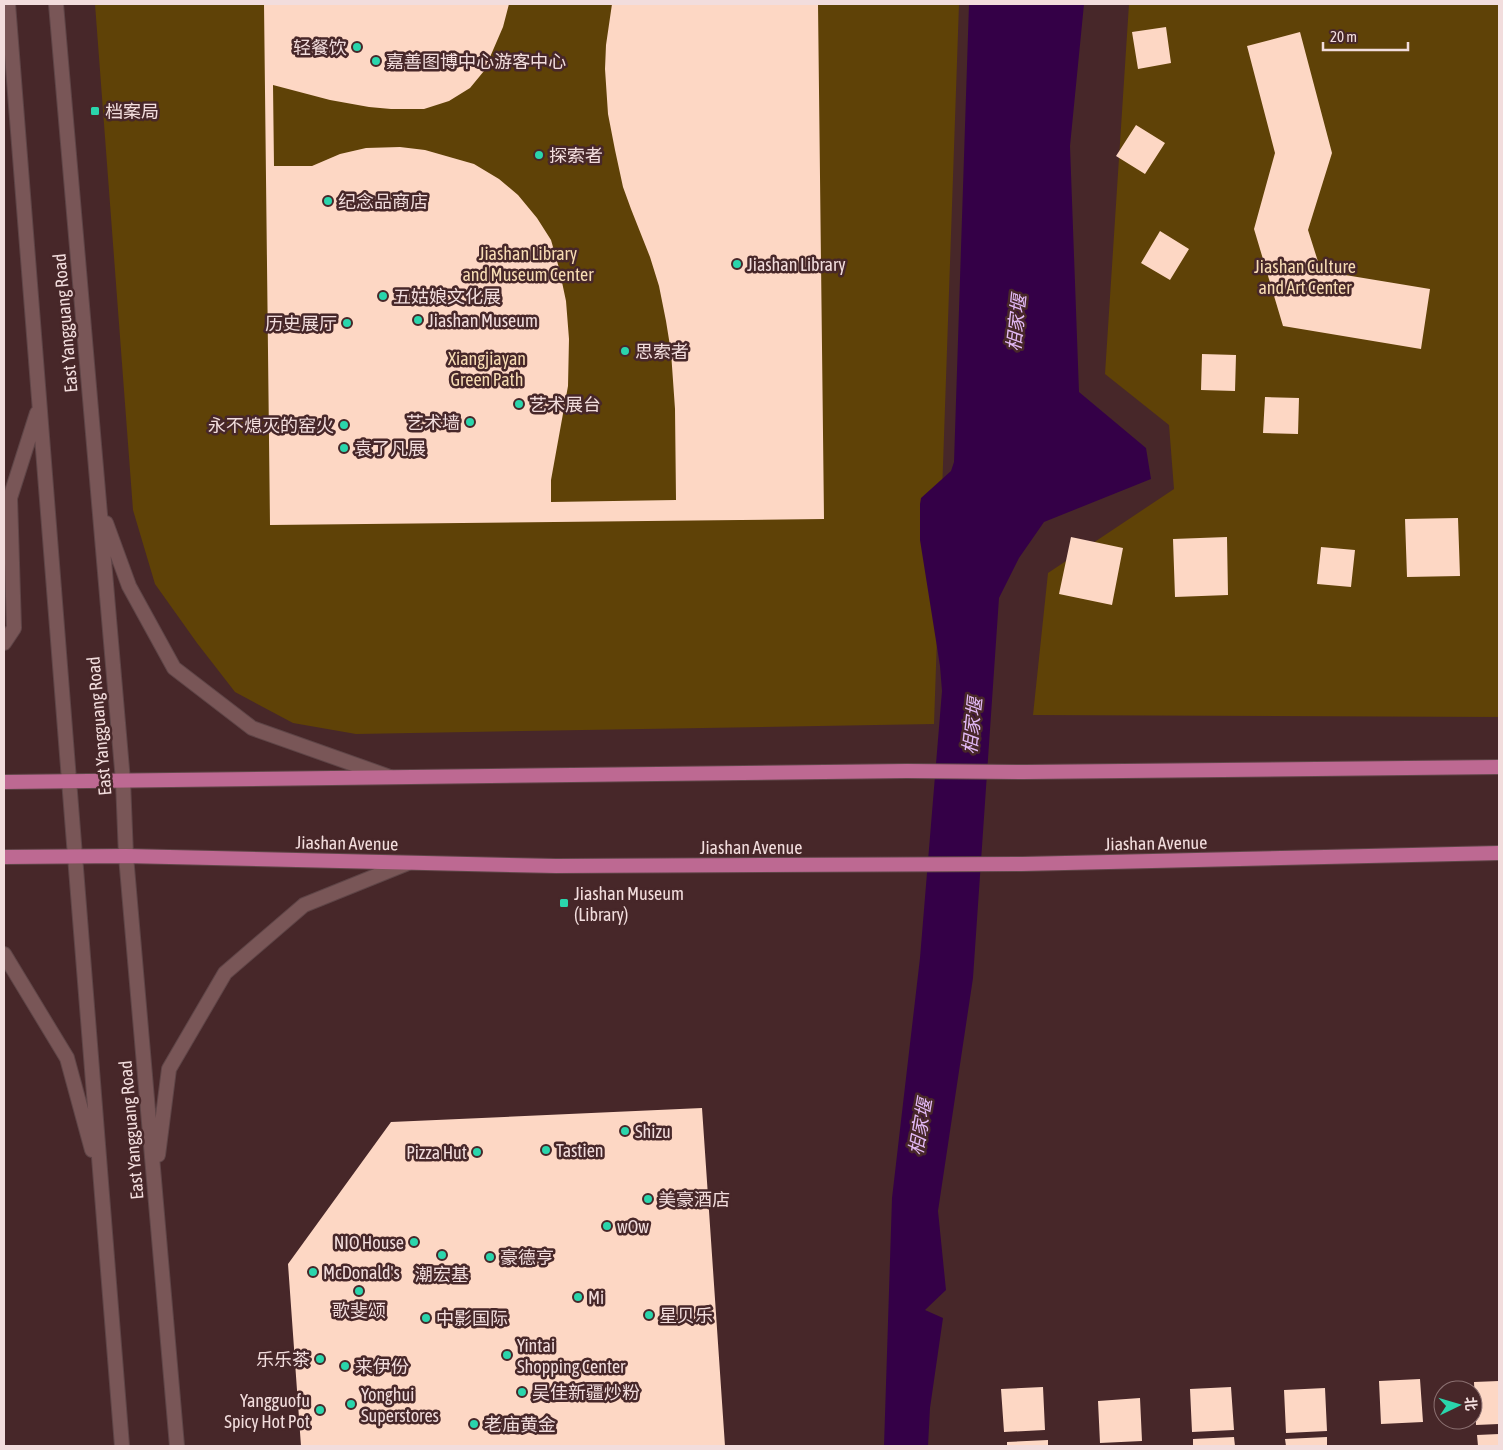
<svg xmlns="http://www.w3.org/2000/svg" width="1503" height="1450" font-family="'Asap Condensed','Noto Sans SC',sans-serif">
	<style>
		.green { fill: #5f4207 }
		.water { fill: #340047 }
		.building { fill: #fdd7c4 }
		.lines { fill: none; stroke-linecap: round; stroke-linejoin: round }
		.tertiary-casing { stroke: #5f4547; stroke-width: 16 }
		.secondary-casing { stroke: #5f4547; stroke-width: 16 }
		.primary-casing { stroke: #5f4547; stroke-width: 16 }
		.tertiary { stroke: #795657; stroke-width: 14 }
		.secondary { stroke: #795657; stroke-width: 14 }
		.primary { stroke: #bd6992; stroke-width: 14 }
		.poi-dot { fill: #2ad5ac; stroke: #472729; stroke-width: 2 }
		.labels { text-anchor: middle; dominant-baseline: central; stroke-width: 5; stroke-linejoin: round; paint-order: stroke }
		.poi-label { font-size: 18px; fill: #f2dddd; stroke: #472729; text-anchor: start }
		.park-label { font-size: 18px; fill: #f7dcb3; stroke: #472729 }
		.street-label { font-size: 18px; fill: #f2dddd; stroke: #472729 }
		.water-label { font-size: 19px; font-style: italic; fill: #e2b9f5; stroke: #472729 }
	</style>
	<rect width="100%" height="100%" fill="#472729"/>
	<path class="green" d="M95 4H959L934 724 356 734 293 723 235 692 197 643 155 584 133 510Z
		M1129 4H1499V717L1033 715 1048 573 1174 489 1169 425 1105 374Z"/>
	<path class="water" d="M969 4H1084L1070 146 1079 392 1146 448 1151 479 1044 522 1019 558 999 598 973 978 938 1211 946 1290 925 1310 943 1318 930 1408 928 1446H884L892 1198 920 958 942 691 940 666 920 540V504L921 498 951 471 954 462Z"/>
	<path class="building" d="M264 4H509L503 27 484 71 470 88 449 101 424 109H391L369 107 330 100 273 85 274 166H312L340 154 366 148 400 147 425 150 474 164 499 179 518 195 537 218 551 240 559 268 566 301 569 339 568 386 551 480V502L676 500 675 409 671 352 666 321 659 286 650 257 631 209 623 187 615 150 608 114 605 69 606 45 612 4H818L824 519 270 525Z
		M1166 27 1171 63 1138 69 1132 32Z
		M1300 32 1332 153 1308 230 1321 271 1430 289 1421 349 1283 326 1254 229 1275 153 1247 46Z
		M1136 125 1165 143 1145 174 1116 156Z
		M1160 231 1189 249 1170 280 1141 263Z
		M1202 354 1236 355 1235 391 1201 390Z
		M1265 397 1299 398 1298 434 1263 433Z
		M1458 518 1460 576 1407 577 1405 519Z
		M1071 537 1123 548 1112 605 1059 594Z
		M1227 537 1228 595 1175 597 1173 539Z
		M1321 547 1355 550 1351 587 1317 584Z
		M702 1108 725 1446H301L288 1264 391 1122Z
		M1420 1379 1423 1422 1381 1424 1379 1381Z
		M1499 1381V1424L1476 1425 1474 1382Z
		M1043 1387 1045 1430 1004 1432 1001 1389Z
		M1231 1387 1234 1430 1192 1432 1190 1389Z
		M1325 1388 1327 1431 1286 1433 1284 1390Z
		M1140 1398 1142 1441 1100 1443 1098 1401Z
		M1499 1434V1446H1478L1477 1435Z
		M1234 1437 1235 1446H1193V1439Z
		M1327 1437V1446H1286L1285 1439Z
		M1048 1440V1446H1007V1442Z"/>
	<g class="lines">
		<defs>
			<path id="tertiary" d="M69 780 75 856"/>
			<path id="secondary" d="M8 4 69 780
				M56 4 123 781 126 856 177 1446
				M106 523 129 586 174 668 252 728 390 777
				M4 643 14 628 10 498 37 413
				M75 856 122 1446
				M4 954 67 1058 92 1150
				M158 1155 169 1069 225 973 304 905 408 863"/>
			<path id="primary" d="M4 782 907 771 1025 772 1499 767
				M4 857 126 856 556 866 1022 864 1499 853"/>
		</defs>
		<use href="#tertiary" class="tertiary-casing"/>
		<use href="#secondary" class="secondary-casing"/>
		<use href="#primary" class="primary-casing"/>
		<use href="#tertiary" class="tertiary"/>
		<use href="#secondary" class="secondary"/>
		<use href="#primary" class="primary"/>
	</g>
	<g class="poi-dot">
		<circle cx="357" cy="47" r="5"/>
		<circle cx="376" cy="61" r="5"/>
		<rect x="90" y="106" width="10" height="10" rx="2.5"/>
		<circle cx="539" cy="155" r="5"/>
		<circle cx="328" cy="201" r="5"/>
		<circle cx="737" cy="264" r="5"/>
		<circle cx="383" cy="296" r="5"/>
		<circle cx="418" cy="320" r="5"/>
		<circle cx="347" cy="323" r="5"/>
		<circle cx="625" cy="351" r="5"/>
		<circle cx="519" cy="404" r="5"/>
		<circle cx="470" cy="422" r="5"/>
		<circle cx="344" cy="425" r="5"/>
		<circle cx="344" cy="448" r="5"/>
		<rect x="559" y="898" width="10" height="10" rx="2.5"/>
		<circle cx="625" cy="1131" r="5"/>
		<circle cx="546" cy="1150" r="5"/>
		<circle cx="477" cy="1152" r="5"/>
		<circle cx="648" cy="1199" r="5"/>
		<circle cx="607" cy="1226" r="5"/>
		<circle cx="414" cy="1242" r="5"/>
		<circle cx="442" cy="1255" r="5"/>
		<circle cx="490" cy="1257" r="5"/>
		<circle cx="313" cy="1272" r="5"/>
		<circle cx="359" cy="1291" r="5"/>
		<circle cx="578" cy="1297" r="5"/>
		<circle cx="649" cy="1315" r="5"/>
		<circle cx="426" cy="1318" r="5"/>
		<circle cx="507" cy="1355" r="5"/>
		<circle cx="320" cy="1359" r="5"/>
		<circle cx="345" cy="1366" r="5"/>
		<circle cx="522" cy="1392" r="5"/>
		<circle cx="351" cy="1404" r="5"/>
		<circle cx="320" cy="1410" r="5"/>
		<circle cx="474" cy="1424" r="5"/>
	</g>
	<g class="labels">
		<g class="poi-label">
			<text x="347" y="47" text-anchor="end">轻餐饮</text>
			<text x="386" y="61">嘉善图博中心游客中心</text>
			<text x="105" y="111">档案局</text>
			<text x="549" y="155">探索者</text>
			<text x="338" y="201">纪念品商店</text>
			<text x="747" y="264">Jiashan Library</text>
			<text x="393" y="296">五姑娘文化展</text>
			<text x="428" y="320">Jiashan Museum</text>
			<text x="337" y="323" text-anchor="end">历史展厅</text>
			<text x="635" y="351">思索者</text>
			<text x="529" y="404">艺术展台</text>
			<text x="460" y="422" text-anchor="end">艺术墙</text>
			<text x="334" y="425" text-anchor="end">永不熄灭的窑火</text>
			<text x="354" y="448">袁了凡展</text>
			<text x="574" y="893">Jiashan Museum<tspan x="574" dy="21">(Library)</tspan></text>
			<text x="635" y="1131">Shizu</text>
			<text x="556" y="1150">Tastien</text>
			<text x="467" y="1152" text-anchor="end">Pizza Hut</text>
			<text x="658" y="1199">美豪酒店</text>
			<text x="617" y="1226">wOw</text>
			<text x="404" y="1242" text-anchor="end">NIO House</text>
			<text x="500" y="1257">豪德亨</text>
			<text x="323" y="1272">McDonald's</text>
			<text x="442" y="1274" text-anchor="middle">潮宏基</text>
			<text x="588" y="1297">Mi</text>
			<text x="359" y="1310" text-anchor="middle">歌斐颂</text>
			<text x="659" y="1315">星贝乐</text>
			<text x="436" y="1318">中影国际</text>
			<text x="517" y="1345">Yintai<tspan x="517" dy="21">Shopping Center</tspan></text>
			<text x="310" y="1359" text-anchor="end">乐乐茶</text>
			<text x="355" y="1366">来伊份</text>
			<text x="532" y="1392">吴佳新疆炒粉</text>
			<text x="361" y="1394">Yonghui<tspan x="361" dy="21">Superstores</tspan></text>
			<text x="310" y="1400" text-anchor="end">Yangguofu<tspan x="310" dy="21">Spicy Hot Pot</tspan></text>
			<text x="484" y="1424">老庙黄金</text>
		</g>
		<g class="park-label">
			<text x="528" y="253">Jiashan Library<tspan x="528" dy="21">and Museum Center</tspan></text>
			<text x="1305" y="266">Jiashan Culture<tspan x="1305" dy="21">and Art Center</tspan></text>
			<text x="487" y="358">Xiangjiayan<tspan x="487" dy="21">Green Path</tspan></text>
		</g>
		<g class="street-label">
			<text transform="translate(65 323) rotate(-95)">East Yangguang Road</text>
			<text transform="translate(99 726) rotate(-95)">East Yangguang Road</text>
			<text transform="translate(347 843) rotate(1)">Jiashan Avenue</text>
			<text transform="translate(1156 843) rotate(-1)">Jiashan Avenue</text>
			<text x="751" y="847">Jiashan Avenue</text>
			<text transform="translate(131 1130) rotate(-95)">East Yangguang Road</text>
		</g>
		<g class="water-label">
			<text transform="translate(1016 323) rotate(-84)">相家堰</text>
			<text transform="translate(972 726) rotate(-84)">相家堰</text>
			<text transform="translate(920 1127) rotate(-80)">相家堰</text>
		</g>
	</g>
	<rect width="1503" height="1450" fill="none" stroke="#f2dddd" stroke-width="10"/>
	<g transform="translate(1458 1405) rotate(85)"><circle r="24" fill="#472729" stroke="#8b7071"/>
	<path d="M0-4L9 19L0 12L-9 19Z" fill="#2ad5ac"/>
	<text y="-8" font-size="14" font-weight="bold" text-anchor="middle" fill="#f2dddd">北</text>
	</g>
	<path d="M1323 42v8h85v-8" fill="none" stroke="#f2dddd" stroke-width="2.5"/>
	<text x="1330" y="42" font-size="15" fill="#f2dddd" stroke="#472729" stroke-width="4" paint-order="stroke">20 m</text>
</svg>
